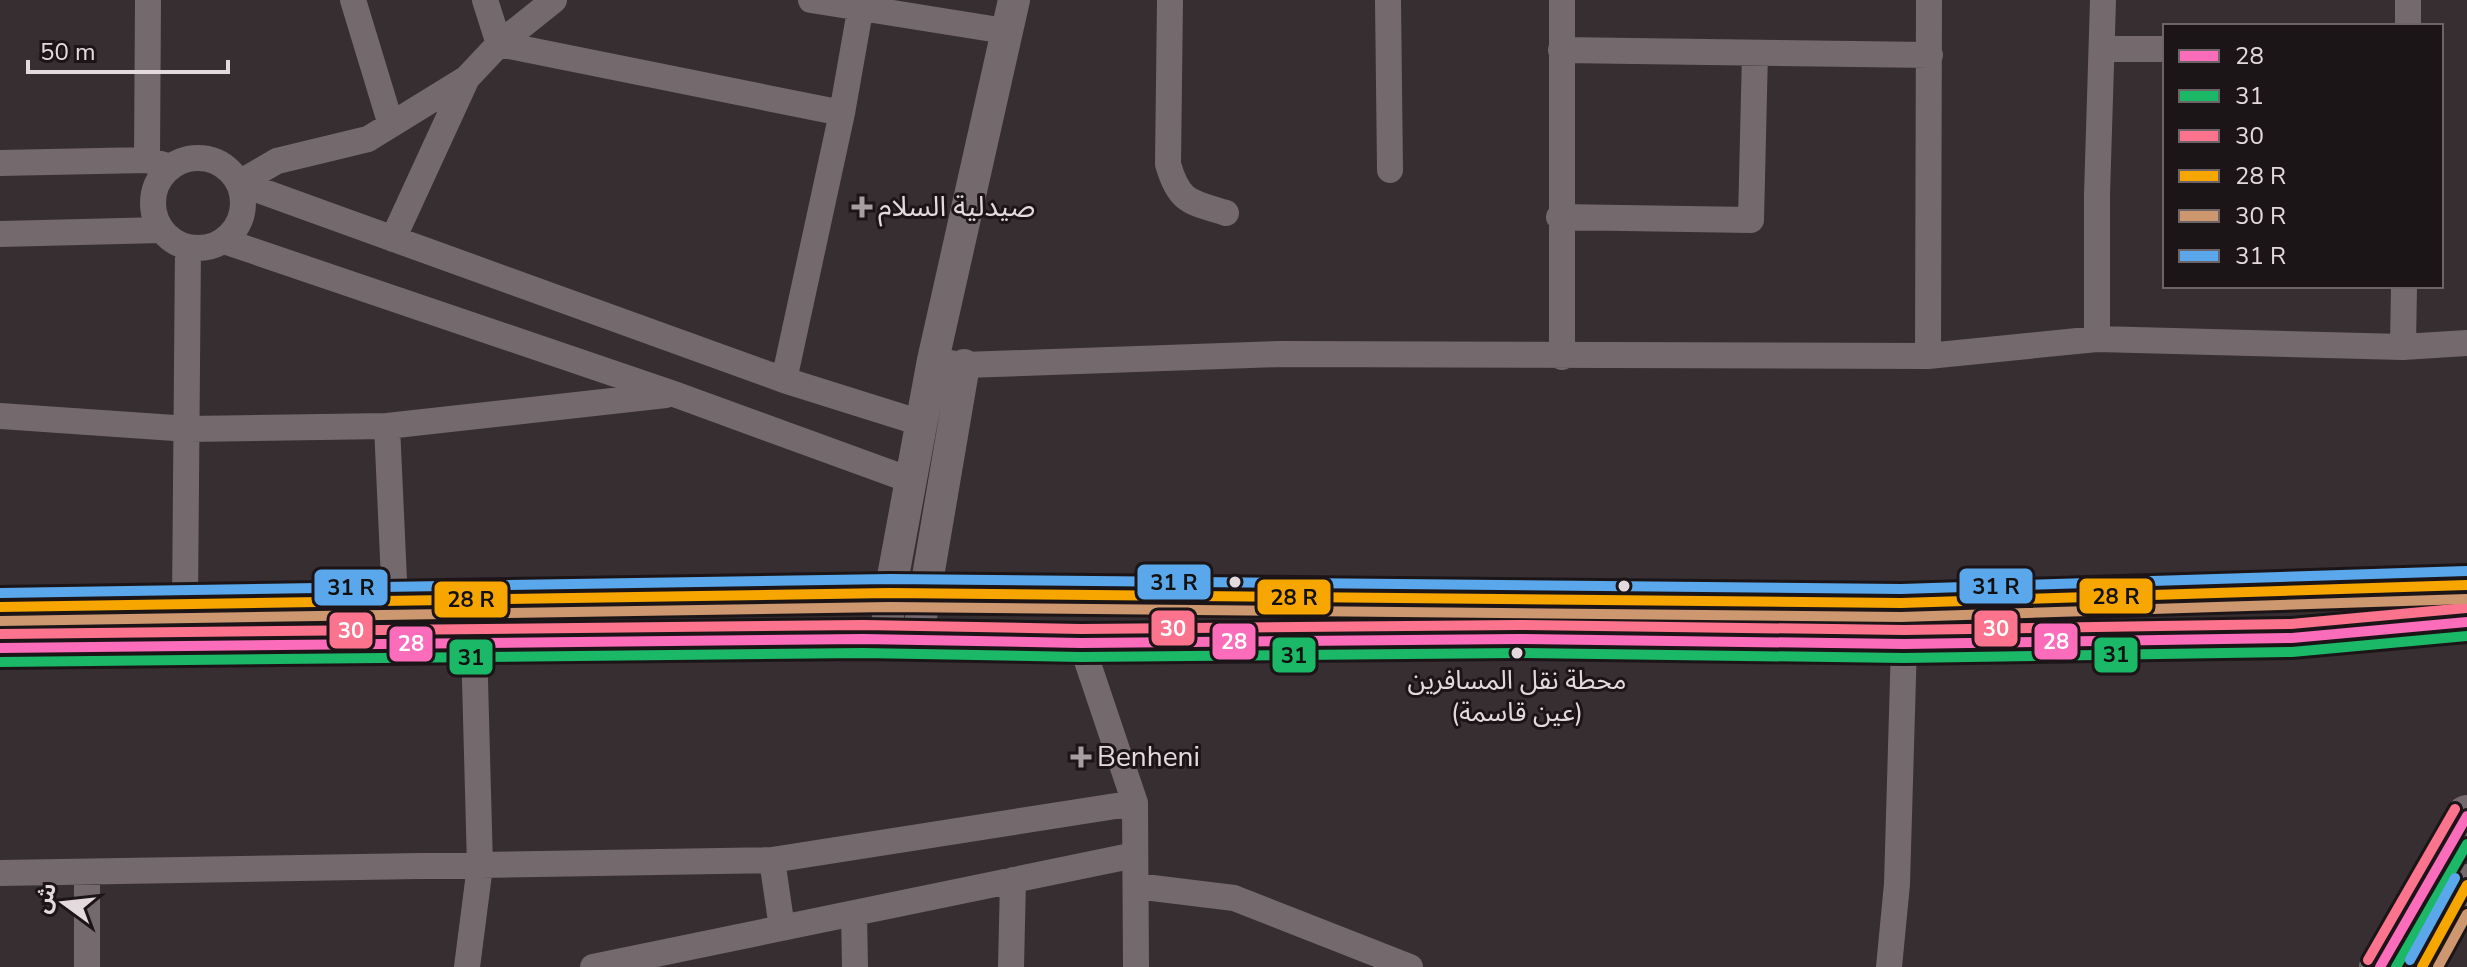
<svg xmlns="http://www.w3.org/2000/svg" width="2467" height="967" font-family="'Nunito Sans','Noto Sans Arabic',sans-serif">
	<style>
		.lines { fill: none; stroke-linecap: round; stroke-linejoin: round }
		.minor { stroke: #74696c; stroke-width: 26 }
		.tertiary { stroke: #74696c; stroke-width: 32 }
		.primary { stroke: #766a6d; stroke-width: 40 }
		.trunk { stroke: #74686c; stroke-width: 42 }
		.bus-1-casing { stroke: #1c1518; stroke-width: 16 }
		.bus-2-casing { stroke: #1c1518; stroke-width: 16 }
		.bus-3-casing { stroke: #1c1518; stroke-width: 16 }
		.bus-4-casing { stroke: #1c1518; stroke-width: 16 }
		.bus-5-casing { stroke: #1c1518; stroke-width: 16 }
		.bus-6-casing { stroke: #1c1518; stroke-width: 16 }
		.bus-1 { stroke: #fb6dba; stroke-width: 10 }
		.bus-2 { stroke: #1ab867; stroke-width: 10 }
		.bus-3 { stroke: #fc738d; stroke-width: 10 }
		.bus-4 { stroke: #f7a600; stroke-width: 10 }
		.bus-5 { stroke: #cd976f; stroke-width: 10 }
		.bus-6 { stroke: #5aa8eb; stroke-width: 10 }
		.poi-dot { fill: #a79ea1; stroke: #1c1518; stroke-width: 3 }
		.bus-dot { fill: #e4dadd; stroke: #1c1518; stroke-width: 3 }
		.labels { text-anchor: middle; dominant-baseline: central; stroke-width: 6; stroke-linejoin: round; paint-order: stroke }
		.bus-label { font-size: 26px; fill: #e4dadd; stroke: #1c1518 }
		.poi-label { font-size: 28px; fill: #e4dadd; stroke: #1c1518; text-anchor: start }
		.line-badge { stroke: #1c1518; stroke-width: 3 }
		.badge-label { font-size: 22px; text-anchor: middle; font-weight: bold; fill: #fff }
		.pale-badge-label { font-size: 22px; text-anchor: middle; font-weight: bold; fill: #111 }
	</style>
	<rect width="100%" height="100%" fill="#362e31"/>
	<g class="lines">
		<path class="minor" d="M353 0 391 125
			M485 0 499 44 842 113
			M811 0 1005 31
			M1170 0 1168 164C1179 203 1191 202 1226 213
			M1388 0 1390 170
			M1562 0V357
			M2408 26V0
			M2102 49H2165
			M1561 50 1930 55
			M153 203a45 45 0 1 1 90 0a45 45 0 1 1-90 0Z
			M147 160 148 0
			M0 163 147 160 171 167
			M239 183 784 380 921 423
			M239 183 277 161 368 139 467 78 499 44 554 0
			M1559 217 1751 220 1755 53
			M0 234 162 230
			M393 239 467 78
			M224 241 674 394 910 480
			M2097 339V195L2103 0
			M2403 347 2404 286
			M1928 356 1929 0
			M944 362 964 365 1281 354 1928 356 2097 339 2403 347 2467 343
			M784 380 842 113 860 11
			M0 416 189 429 387 426 666 395
			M387 426 395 602
			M185 604 188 247
			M1081 643 1135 803 1136 967
			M772 860 782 928
			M0 873 772 860 1135 803
			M1136 886 1234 898 1410 967
			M854 914 855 967
			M87 967V873
			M467 967 480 866 474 643
			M593 967 1135 855
			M1011 967 1013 880
			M1889 967 1897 884 1904 644"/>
		<path class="tertiary" d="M886 640 890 593 933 360 1014 0
			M917 641 964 365"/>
		<path class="primary" d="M0 607 890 593 1901 603 2467 585
			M0 648 863 639 1081 643 1518 639 1904 644 2292 638 2467 622"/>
		<path class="trunk" d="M2380 967 2467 816
			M2422 967 2467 885"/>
		<defs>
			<path id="bus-1" d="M0 648 863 639 1081 643 1518 639 1904 644 2292 638 2467 622
				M2380 967 2467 816"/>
			<path id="bus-2" d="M0 662 863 653 1081 657 1518 653 1904 658 2292 652 2467 636
				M2396 967 2467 844"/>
			<path id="bus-3" d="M0 634 863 625 1081 629 1518 625 1904 630 2291 624 2466 608
				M2368 960 2455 809"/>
			<path id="bus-4" d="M0 607 890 593 1901 603 2467 585
				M2422 967 2467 885"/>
			<path id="bus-5" d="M0 621 890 607 1901 617 2467 599
				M2438 967 2467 914"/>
			<path id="bus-6" d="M0 593 890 579 1901 589 2467 571
				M2410 960 2455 878"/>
		</defs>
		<use href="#bus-1" class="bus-1-casing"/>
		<use href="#bus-2" class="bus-2-casing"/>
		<use href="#bus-3" class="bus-3-casing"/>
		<use href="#bus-4" class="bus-4-casing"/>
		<use href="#bus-5" class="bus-5-casing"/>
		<use href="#bus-6" class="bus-6-casing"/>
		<use href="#bus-1" class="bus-1"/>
		<use href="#bus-2" class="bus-2"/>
		<use href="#bus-3" class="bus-3"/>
		<use href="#bus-4" class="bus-4"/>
		<use href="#bus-5" class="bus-5"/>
		<use href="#bus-6" class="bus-6"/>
	</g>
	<g class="poi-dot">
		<path d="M858 195h8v8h8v8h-8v8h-8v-8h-8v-8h8z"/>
		<path d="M1077 745h8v8h8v8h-8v8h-8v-8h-8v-8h8z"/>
	</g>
	<g class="bus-dot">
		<circle cx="1235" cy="582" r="7"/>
		<circle cx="1624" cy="586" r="7"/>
		<circle cx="1517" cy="653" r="7"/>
	</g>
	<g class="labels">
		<g class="bus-label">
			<text x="1517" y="680">محطة نقل المسافرين<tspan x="1517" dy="32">(عين قاسمة)</tspan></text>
		</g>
		<g class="poi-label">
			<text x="878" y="207">صيدلية السلام</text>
			<text x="1097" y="757">Benheni</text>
		</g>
	</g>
	<g class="line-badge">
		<rect x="1136" y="563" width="76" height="38" rx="8" fill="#5aa8eb"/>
		<rect x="1958" y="567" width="76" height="38" rx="8" fill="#5aa8eb"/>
		<rect x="313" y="568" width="76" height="39" rx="8" fill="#5aa8eb"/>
		<rect x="2078" y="577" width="76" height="38" rx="8" fill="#f7a600"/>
		<rect x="1256" y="578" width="76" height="38" rx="8" fill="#f7a600"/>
		<rect x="433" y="580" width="76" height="39" rx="8" fill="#f7a600"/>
		<rect x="1150" y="609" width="46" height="38" rx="8" fill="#fc738d"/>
		<rect x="1973" y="609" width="46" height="39" rx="8" fill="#fc738d"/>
		<rect x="328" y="611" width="46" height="39" rx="8" fill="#fc738d"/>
		<rect x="1211" y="622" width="46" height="39" rx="8" fill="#fb6dba"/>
		<rect x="2033" y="622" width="46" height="39" rx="8" fill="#fb6dba"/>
		<rect x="388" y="625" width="46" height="38" rx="8" fill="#fb6dba"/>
		<rect x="2093" y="636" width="46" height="38" rx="8" fill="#1ab867"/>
		<rect x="1271" y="636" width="46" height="38" rx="8" fill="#1ab867"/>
		<rect x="448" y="638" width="46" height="38" rx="8" fill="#1ab867"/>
	</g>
	<g class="badge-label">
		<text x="1173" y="636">30</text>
		<text x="1996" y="636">30</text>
		<text x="351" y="638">30</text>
		<text x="1234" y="649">28</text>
		<text x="2056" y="649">28</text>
		<text x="411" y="651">28</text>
	</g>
	<g class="pale-badge-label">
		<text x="1174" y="590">31 R</text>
		<text x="1996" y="594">31 R</text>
		<text x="351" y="595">31 R</text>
		<text x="2116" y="604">28 R</text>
		<text x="1294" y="605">28 R</text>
		<text x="471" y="607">28 R</text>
		<text x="2116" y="662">31</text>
		<text x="1294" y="663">31</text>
		<text x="471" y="665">31</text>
	</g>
	<rect x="2163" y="24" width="280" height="264" fill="#1c1518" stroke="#6c6467" stroke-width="2"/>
	<rect x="2179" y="50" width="40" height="12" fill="#fb6dba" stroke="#6c6467" stroke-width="2"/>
	<text x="2235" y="64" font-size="24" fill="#e4dadd">28</text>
	<rect x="2179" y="90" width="40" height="12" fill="#1ab867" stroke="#6c6467" stroke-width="2"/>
	<text x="2235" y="104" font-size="24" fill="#e4dadd">31</text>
	<rect x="2179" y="130" width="40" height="12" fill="#fc738d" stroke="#6c6467" stroke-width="2"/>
	<text x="2235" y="144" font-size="24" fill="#e4dadd">30</text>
	<rect x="2179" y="170" width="40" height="12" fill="#f7a600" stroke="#6c6467" stroke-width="2"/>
	<text x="2235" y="184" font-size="24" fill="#e4dadd">28 R</text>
	<rect x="2179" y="210" width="40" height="12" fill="#cd976f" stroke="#6c6467" stroke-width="2"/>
	<text x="2235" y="224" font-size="24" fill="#e4dadd">30 R</text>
	<rect x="2179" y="250" width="40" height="12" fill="#5aa8eb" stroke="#6c6467" stroke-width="2"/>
	<text x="2235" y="264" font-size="24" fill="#e4dadd">31 R</text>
	<g transform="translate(64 903) rotate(285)" stroke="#1c1518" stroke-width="6" paint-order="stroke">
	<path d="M0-6L14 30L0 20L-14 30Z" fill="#e4dadd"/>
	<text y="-12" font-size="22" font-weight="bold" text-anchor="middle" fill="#e4dadd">ش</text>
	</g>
	<path d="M28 60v12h200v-12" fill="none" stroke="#e4dadd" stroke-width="4"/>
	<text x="40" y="60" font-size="24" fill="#e4dadd" stroke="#1c1518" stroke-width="6" paint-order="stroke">50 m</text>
</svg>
